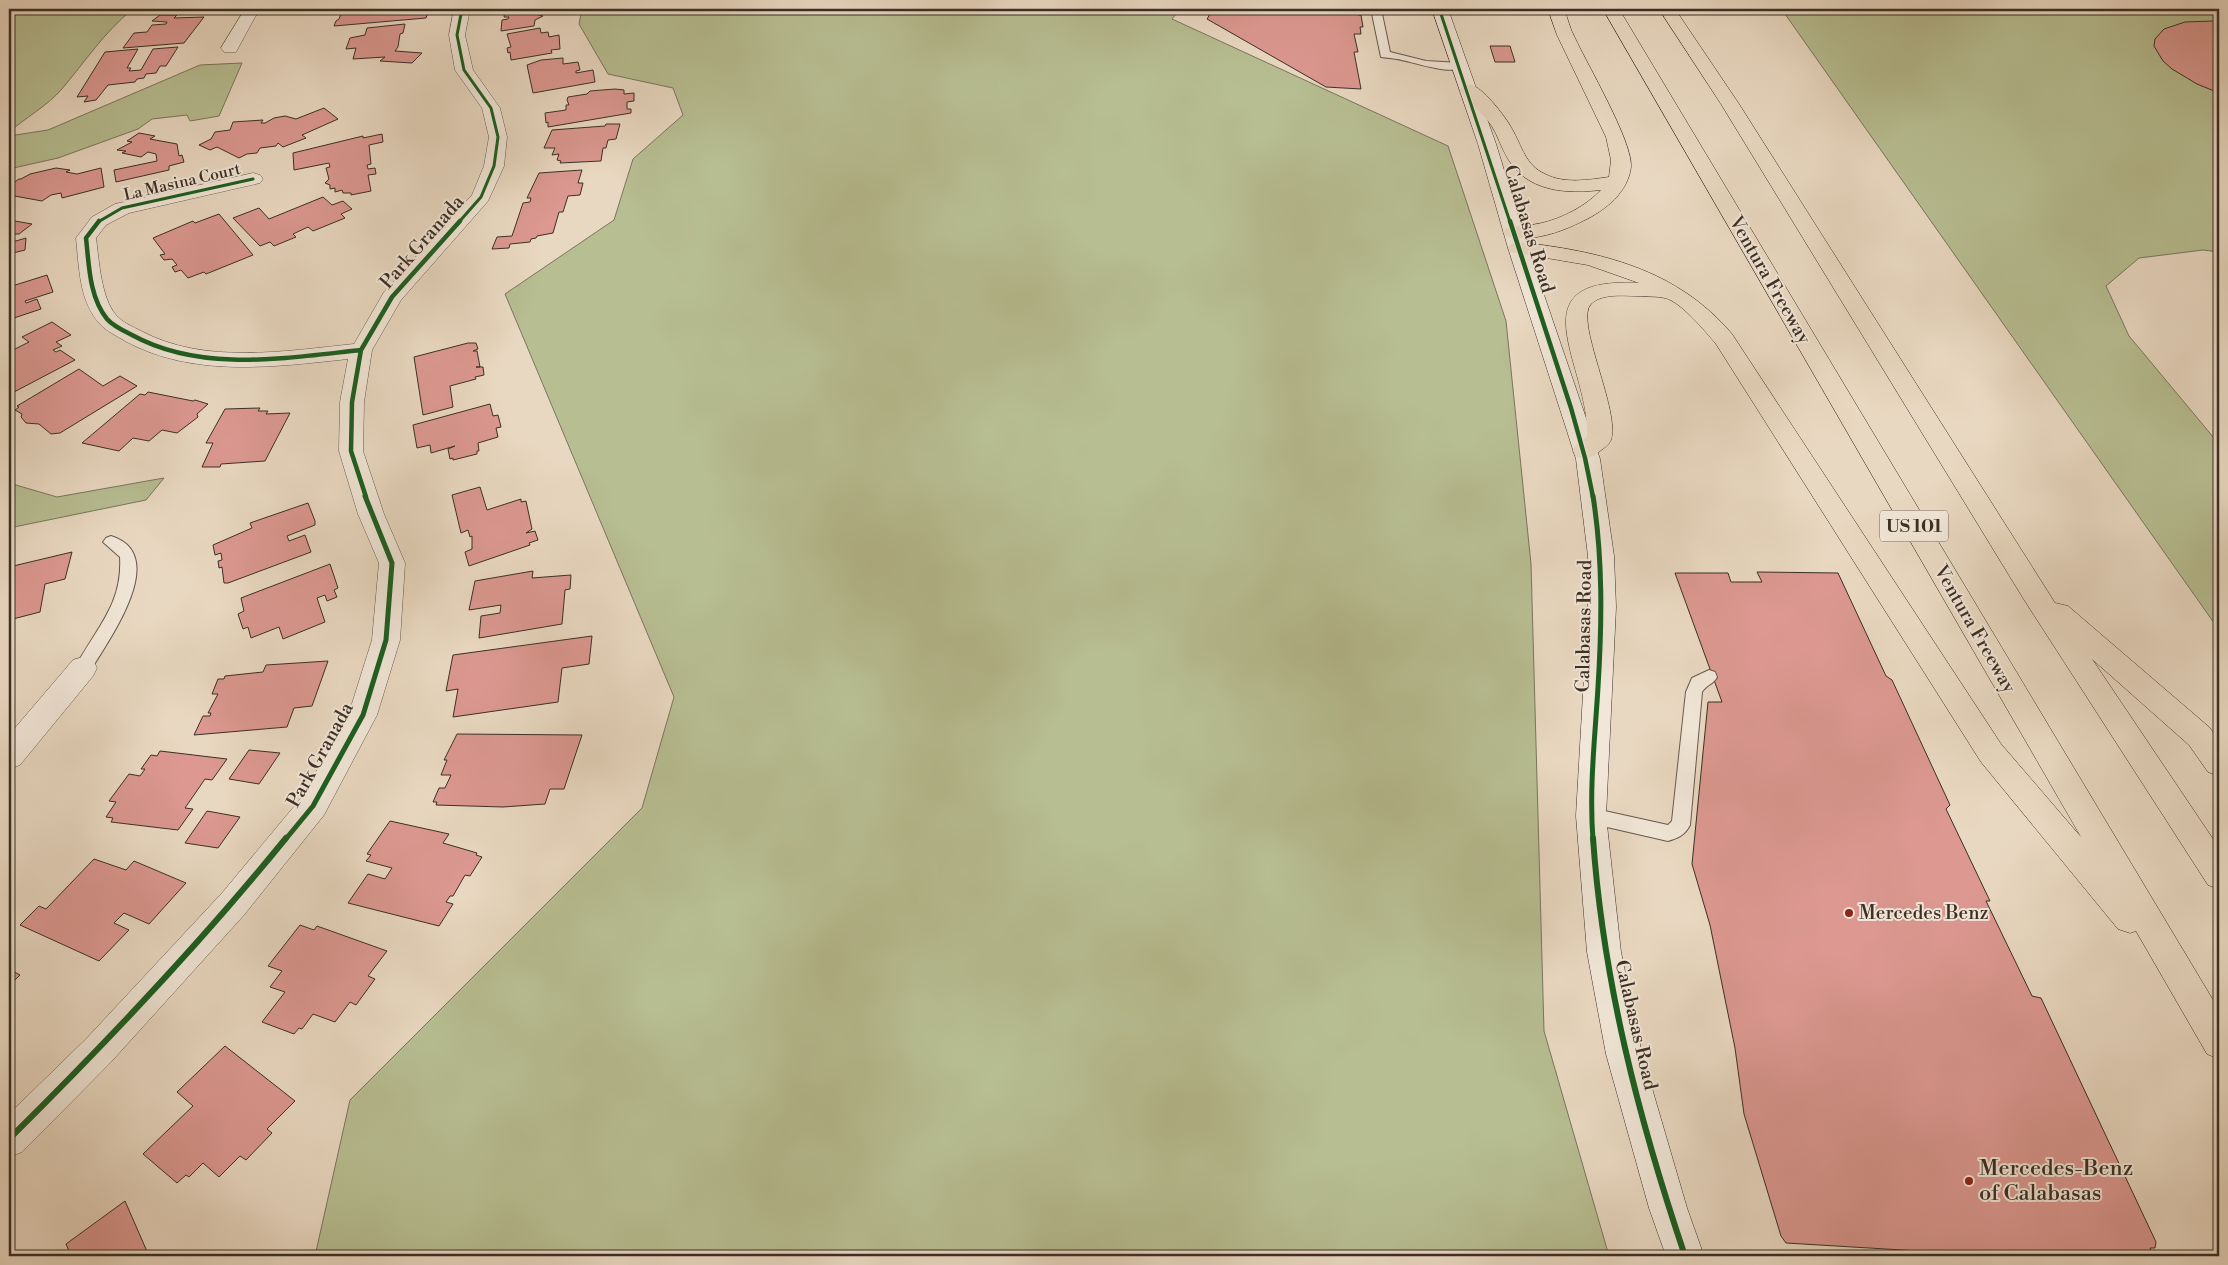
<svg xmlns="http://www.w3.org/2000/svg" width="2228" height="1265" font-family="'Libre Bodoni',serif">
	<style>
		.green { fill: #b7be92; stroke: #79765c }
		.building { fill: #dc9891; stroke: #3b2f26 }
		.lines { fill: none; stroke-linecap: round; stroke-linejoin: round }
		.service-casing { stroke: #66594d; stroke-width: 2 }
		.minor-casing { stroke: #66594d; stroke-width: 1 }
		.secondary-casing { stroke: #3b2f26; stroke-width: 1 }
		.motorway-casing { stroke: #3b2f26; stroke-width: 1 }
		.service { fill: #f1e6d7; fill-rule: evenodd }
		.minor { fill: #f1e6d7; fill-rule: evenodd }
		.secondary { fill: #f1e6d7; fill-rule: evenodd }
		.motorway { fill: #e9d8c1; fill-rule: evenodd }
		.cycleway-far3-casing { stroke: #f1e6d7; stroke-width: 5 }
		.cycleway-far2-casing { stroke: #f1e6d7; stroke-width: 7 }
		.cycleway-far1-casing { stroke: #f1e6d7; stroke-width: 8 }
		.cycleway-casing { stroke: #f1e6d7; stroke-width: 9 }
		.cycleway-far3 { stroke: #1b5e20; stroke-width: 3 }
		.cycleway-far2 { stroke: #1b5e20; stroke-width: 4.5 }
		.cycleway-far1 { stroke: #1b5e20; stroke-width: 5 }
		.cycleway { stroke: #1b5e20; stroke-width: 6 }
		.poi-dot { fill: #8f2418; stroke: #f1e6d7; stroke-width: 2 }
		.labels { text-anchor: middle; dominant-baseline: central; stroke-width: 4; stroke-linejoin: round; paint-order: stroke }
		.far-street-label { font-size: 16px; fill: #3b2f26; stroke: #f1e6d7 }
		.shield { fill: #f1e6d7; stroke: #72665b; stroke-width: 1 }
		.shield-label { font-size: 18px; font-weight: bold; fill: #3b2f26 }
		.street-label { font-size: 19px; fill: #3b2f26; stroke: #f1e6d7 }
		.poi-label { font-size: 19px; fill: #3b2f26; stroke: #f1e6d7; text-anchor: start }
		.near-poi-label { font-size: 22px; fill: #3b2f26; stroke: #f1e6d7; text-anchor: start }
	</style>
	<rect width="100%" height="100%" fill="#e9d8c1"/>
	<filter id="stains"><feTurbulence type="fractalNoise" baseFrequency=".004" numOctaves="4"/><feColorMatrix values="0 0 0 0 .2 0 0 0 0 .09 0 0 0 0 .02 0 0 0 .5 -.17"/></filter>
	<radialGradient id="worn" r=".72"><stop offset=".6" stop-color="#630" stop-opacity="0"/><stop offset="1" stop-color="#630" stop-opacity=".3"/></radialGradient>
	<path class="green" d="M26 9H133C104 32 85 62 61 90 48 105 24 119 9 132V14Z
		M582 9H1180L1172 19 1448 146 1506 321 1531 564 1544 1031 1609 1256H315L350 1100 642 808 674 697 505 294 614 220 633 159 683 115 673 88 608 74 579 24Z
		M1799 9H2219V252L2203 250 2139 258 2106 286 2129 336 2219 444V630L1785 14Z
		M242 63 219 116 190 121 187 115 152 119 138 129 58 158 9 169V136L48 130 200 65Z
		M164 478 146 500 9 528V483L57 497Z"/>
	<path class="building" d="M181 9H222L216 14 176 12Z
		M347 9H429L426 18 334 26 336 21 339 19 341 14 345 13Z
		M505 9H551L535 12V14L543 16 535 20 534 26 501 31 502 20 508 19 509 17H504Z
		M1213 9H1357L1358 15H1361L1363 27H1360L1361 34H1354L1358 52H1354L1361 89 1326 87 1207 19Z
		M160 15H177L174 18 204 17 184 43 123 48 134 33 147 32 152 25 166 24 167 22 152 21Z
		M2213 21H2219V93L2197 84 2172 69 2163 61 2154 46 2155 39 2164 29 2185 22Z
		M405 24 403 33 400 34 398 47 395 51 422 53 412 63 380 61 385 57 353 59 356 48 346 49 350 38 365 35 367 28Z
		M540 28 541 33 548 32 549 37 559 35 560 49 551 50 552 53 511 60 510 52 508 53 507 48 511 47 507 34Z
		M1490 46H1510L1515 62H1495Z
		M178 47 166 66H160L156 73 146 74 144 78 137 79 135 82 108 85 96 100 84 102 88 96 77 97 105 52 138 49 127 68H131L129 71 141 70 153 49Z
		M563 58V64L578 62 580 70 576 71V73L593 70 595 82 533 93 527 65 541 60Z
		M615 89 624 90V94L634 93V101L627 102V109H631V113L548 127V122L546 123 545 113 566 110V105H569L567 100 568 97 587 94 590 91Z
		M324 108 338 119 302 135 306 138 283 147 278 143 276 146 260 148 257 153 247 154 239 158 217 147 210 150 199 145 211 139 215 132 230 130 233 122 263 120 261 123H265L274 118 285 116 296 119Z
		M606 124H620L616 139 608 140 606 148H603L601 161 560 163 561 161 557 160 559 154 552 155 555 148H544L552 130 605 126Z
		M139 133 155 136 150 139 177 144 179 156 182 155 184 162 169 166V170L116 182 114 170 157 161 156 154 148 152 141 157 122 153 126 151 117 150 132 142 127 141Z
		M382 134 383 142 369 145 371 164 367 165 368 169 375 168 376 174 368 175 371 191 351 195V193H343L342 190 335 192V188L330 189V185L325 183 329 179 326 168 330 167 329 163 294 170 293 153 363 136V138Z
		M56 168 70 170 66 172 77 174 101 168 104 187 62 198 61 193 51 195 42 201 9 195V186L19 179H21L30 174Z
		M582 170 578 183H583L580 195 568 196 563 212H559L553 233 537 236 536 238 531 239 530 242 510 244 509 248 492 249 497 237 512 236 523 203 530 202 531 198H527L539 173Z
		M323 197 332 205 343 201 352 209 341 214 345 218 313 231 308 227 293 234 296 237 274 246 270 242 260 246 233 218 259 208 269 219Z
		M219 214 253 255 206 274 204 272 188 278 181 270 175 272 172 267 177 265 172 259 164 260 160 255 165 254 153 238 193 221 195 223Z
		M9 220 32 224 19 234H9Z
		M26 238 25 250 9 254V243Z
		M47 275 53 292 25 301 26 303 37 299 41 309 11 319V316L9 317V287Z
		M52 322 71 335 56 342 62 346 53 350 56 352 60 350 75 360 14 392 9 388V352L29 342 22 337Z
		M468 343H476L478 349 473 351H477L480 367H476H483L484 375 475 377 476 379 450 386 453 407 423 415 414 357Z
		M79 369 103 386 120 376 137 386 60 433 51 434 39 424 26 423 21 417 22 414 15 410 19 407 17 406Z
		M148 392 193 401 195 400 208 404 197 414 198 417 177 433 162 430 149 441 133 438 119 451 82 443 140 394 145 395Z
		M490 404 493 416 498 415 501 427 496 428 498 437 478 443 479 451H477V454L453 460V458L450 459 448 449 455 446 431 453 430 445 417 448 413 425Z
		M260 408 258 411H268L266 414 290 413 265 461 221 464 220 467H202L213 443H206L225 409Z
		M480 487 487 510 521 499V502L526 501 532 529 526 533 535 531 538 540 529 543 530 545 469 566 465 552 472 549V536L470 537 468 530 461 533 452 495Z
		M308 503 315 521V525L287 536 289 541 305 535 311 552 228 583H224L222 567 219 568 218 561 222 560 221 553 215 555 213 545 252 528 250 523Z
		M72 552 65 579 45 584 40 612 9 620V567Z
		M330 564 338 588 334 590 337 597 327 601 325 595 317 598 325 622 283 639 279 627 251 638 248 627 243 629 238 614 244 611 241 598Z
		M533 571 532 578 571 575 570 589 565 590 562 624 479 638 481 616 500 613 501 605 469 610 475 581Z
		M1757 572 1838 573 1886 676 1892 680 1950 805 1946 809 1990 901H1986L2032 996 2041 998 2156 1242 2155 1248H2150L2154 1256H1920L1919 1251 1786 1243 1781 1236 1744 1114 1735 1048 1710 925 1692 864 1708 702H1722L1675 573H1728L1731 582H1762Z
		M592 636 589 664 562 668 558 702 453 717 458 689 446 691 453 655Z
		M328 661 312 706 294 708 287 727 194 735 203 716H210L211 713H208L218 694H212L218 679H224L225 676 263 672 266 665Z
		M457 734 582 735 564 789H550L545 804 503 807 436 805 437 802H433L439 788H445L451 775H441L447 760H444Z
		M249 750 280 753 259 784 229 779Z
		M160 751 227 759 212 780 205 779 185 808 193 809 178 830 111 822 113 818 106 817 116 802 109 801 129 774 140 776 145 769H141L151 755 157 756Z
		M207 811 240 817 218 848 185 843Z
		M390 821 449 834 443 843 477 853 476 855 482 857 470 876 465 875 453 896H450L446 902 453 904 439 926 348 903 368 874 385 879 392 868 366 861 371 855 367 854Z
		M94 859 126 870 134 861 186 883 149 924 124 913 114 923 129 930 99 961 20 925 39 906 46 909Z
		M300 925 314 930 317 926 387 951 368 976 375 979 356 1005 350 1002 335 1022 313 1014 302 1029 299 1028 294 1034 262 1022 285 992 270 987 282 971 268 966Z
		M9 969 20 975 9 986Z
		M225 1046 295 1101 267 1129 272 1133 246 1160 240 1156 219 1177 203 1163 189 1177 186 1175 177 1183 143 1154 193 1106 177 1092Z
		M125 1201 149 1256H71L66 1244Z"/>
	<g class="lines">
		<defs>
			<path id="service" d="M1371 9H1381L1390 52 1426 61 1460 63 1465 66C1453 77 1411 61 1397 59 1392 58 1387 58 1381 57Z
				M111 536C172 555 107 642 89 673L83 675 77 673 75 668C95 629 123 605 120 557L103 542 106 538Z
				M1709 670 1715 672 1717 677C1714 684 1706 685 1702 692L1690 825C1685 835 1678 838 1668 841L1585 822 1582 816 1585 810 1591 808 1668 825 1672 821 1686 692 1692 678Z"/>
			<path id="minor" d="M245 9H262L255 17 236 52H224L221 48Z
				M454 9H470L465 35 473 70 500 108 507 137 504 166 488 201 401 300 372 350 364 402 363 451 384 514 405 563 400 640 377 715 324 815 244 915 111 1062 22 1152 9 1157V1114L87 1038 222 893 302 797 349 713 372 640 379 563 358 514 339 451 340 402 348 359C274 367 193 378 125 341 117 336 106 331 100 324 79 302 79 266 76 238L92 217 115 204 253 173 260 175 263 179 260 183 129 213 106 225 96 238C99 260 101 298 116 315 122 322 133 327 141 331 205 365 285 351 354 344L384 292 472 195 484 166 489 137 482 108 455 70 449 35Z
				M83 657 93 660 97 668 93 676 20 765 9 769V735L73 660Z"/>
			<path id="secondary" d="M1432 9H1448L1496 144 1528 248 1600 459 1614 556 1616 607 1606 816 1621 952 1642 1054 1687 1208 1704 1256H1666L1649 1208 1606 1054 1587 952 1576 816 1588 607V556L1576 459 1508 248 1478 144Z"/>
			<path id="motorway" d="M1548 9H1564C1568 19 1570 29 1575 38 1587 64 1633 142 1631 167 1628 192 1606 210 1583 221 1561 232 1531 243 1506 236L1503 232 1506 228C1518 225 1530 226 1542 223 1563 218 1586 206 1601 190 1566 194 1528 192 1508 159 1501 148 1498 135 1491 125 1482 112 1469 103 1460 90L1463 86C1467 85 1470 84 1474 86 1485 91 1506 117 1512 129 1522 146 1525 165 1545 174 1564 184 1588 180 1609 177L1611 160 1606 137 1557 35Z
				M1603 9H1619L2219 1010V1059L2207 1054 2136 931 2130 933 2118 929 1981 762 1716 344C1706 332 1680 301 1665 298 1658 296 1647 297 1639 296 1624 296 1602 293 1591 304 1574 320 1621 412 1611 440 1609 445 1604 448 1600 451 1592 458 1587 460 1576 457L1573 451 1576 445 1587 437C1591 367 1511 276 1639 283L1588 265 1511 252 1508 248 1511 244 1518 242C1600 251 1677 269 1732 334L2001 744 2081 837Z
				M1659 9H1675L1739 104 2055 603 2068 606 2209 727 2219 740V776L2208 772 2189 745 2092 659 2219 848V889L2208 885 2023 598 1721 104Z"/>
		</defs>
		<use href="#service" class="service-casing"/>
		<use href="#minor" class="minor-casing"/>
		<use href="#secondary" class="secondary-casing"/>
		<use href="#motorway" class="motorway-casing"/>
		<use href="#service" class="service"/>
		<use href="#minor" class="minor"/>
		<use href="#secondary" class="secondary"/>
		<use href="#motorway" class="motorway"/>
		<defs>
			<path id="cycleway-far3" d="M1440 11 1510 222
				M98 222 122 208 253 179
				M459 222 481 197 494 166 498 137 491 108 464 70 457 35 462 9"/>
			<path id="cycleway-far2" d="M99 221 86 238C89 264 89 297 107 319 113 326 124 331 132 335 201 373 286 358 361 350
				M1510 221 1571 408 1585 458 1593 497
				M366 497 351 451 352 402 361 350 392 297 460 221"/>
			<path id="cycleway-far1" d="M285 840 313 806 363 715 386 640 392 563 365 496
				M1593 840C1589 788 1595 738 1598 687 1602 623 1603 559 1593 496"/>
			<path id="cycleway" d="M1593 838C1603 982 1639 1120 1685 1256
				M9 1139C106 1043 200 944 286 838"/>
		</defs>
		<use href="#cycleway-far3" class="cycleway-far3-casing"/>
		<use href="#cycleway-far2" class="cycleway-far2-casing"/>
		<use href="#cycleway-far1" class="cycleway-far1-casing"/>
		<use href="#cycleway" class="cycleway-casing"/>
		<use href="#cycleway-far3" class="cycleway-far3"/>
		<use href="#cycleway-far2" class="cycleway-far2"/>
		<use href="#cycleway-far1" class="cycleway-far1"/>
		<use href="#cycleway" class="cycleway"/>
	</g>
	<g class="poi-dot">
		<circle cx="1849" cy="913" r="5"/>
		<circle cx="1969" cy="1181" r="5"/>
	</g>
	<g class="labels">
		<g class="far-street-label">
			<text transform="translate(182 182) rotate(-13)">La Masina Court</text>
		</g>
		<rect class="shield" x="1880" y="510.5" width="68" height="31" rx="4"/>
		<g class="shield-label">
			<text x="1914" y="526">US 101</text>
		</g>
		<g class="street-label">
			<text transform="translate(1529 229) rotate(73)">Calabasas Road</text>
			<text transform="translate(422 242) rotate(-49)">Park Granada</text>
			<text transform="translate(1770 280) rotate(60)">Ventura Freeway</text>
			<text transform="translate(1584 626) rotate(-89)">Calabasas Road</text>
			<text transform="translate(1975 629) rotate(60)">Ventura Freeway</text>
			<text transform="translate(320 755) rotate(-61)">Park Granada</text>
			<text transform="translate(1636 1025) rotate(77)">Calabasas Road</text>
		</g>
		<g class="poi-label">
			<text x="1859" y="913">Mercedes Benz</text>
		</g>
		<g class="near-poi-label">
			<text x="1979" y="1168">Mercedes-Benz<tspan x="1979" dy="25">of Calabasas</tspan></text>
		</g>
	</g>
	<rect width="2228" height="1265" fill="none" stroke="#e9d8c1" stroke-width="30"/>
	<rect x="10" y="10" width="2208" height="1245" fill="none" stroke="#3b2f26" stroke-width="2.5"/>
	<rect x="15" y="15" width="2198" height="1235" fill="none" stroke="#3b2f26"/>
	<rect width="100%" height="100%" filter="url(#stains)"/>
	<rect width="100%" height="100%" fill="url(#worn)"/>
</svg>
